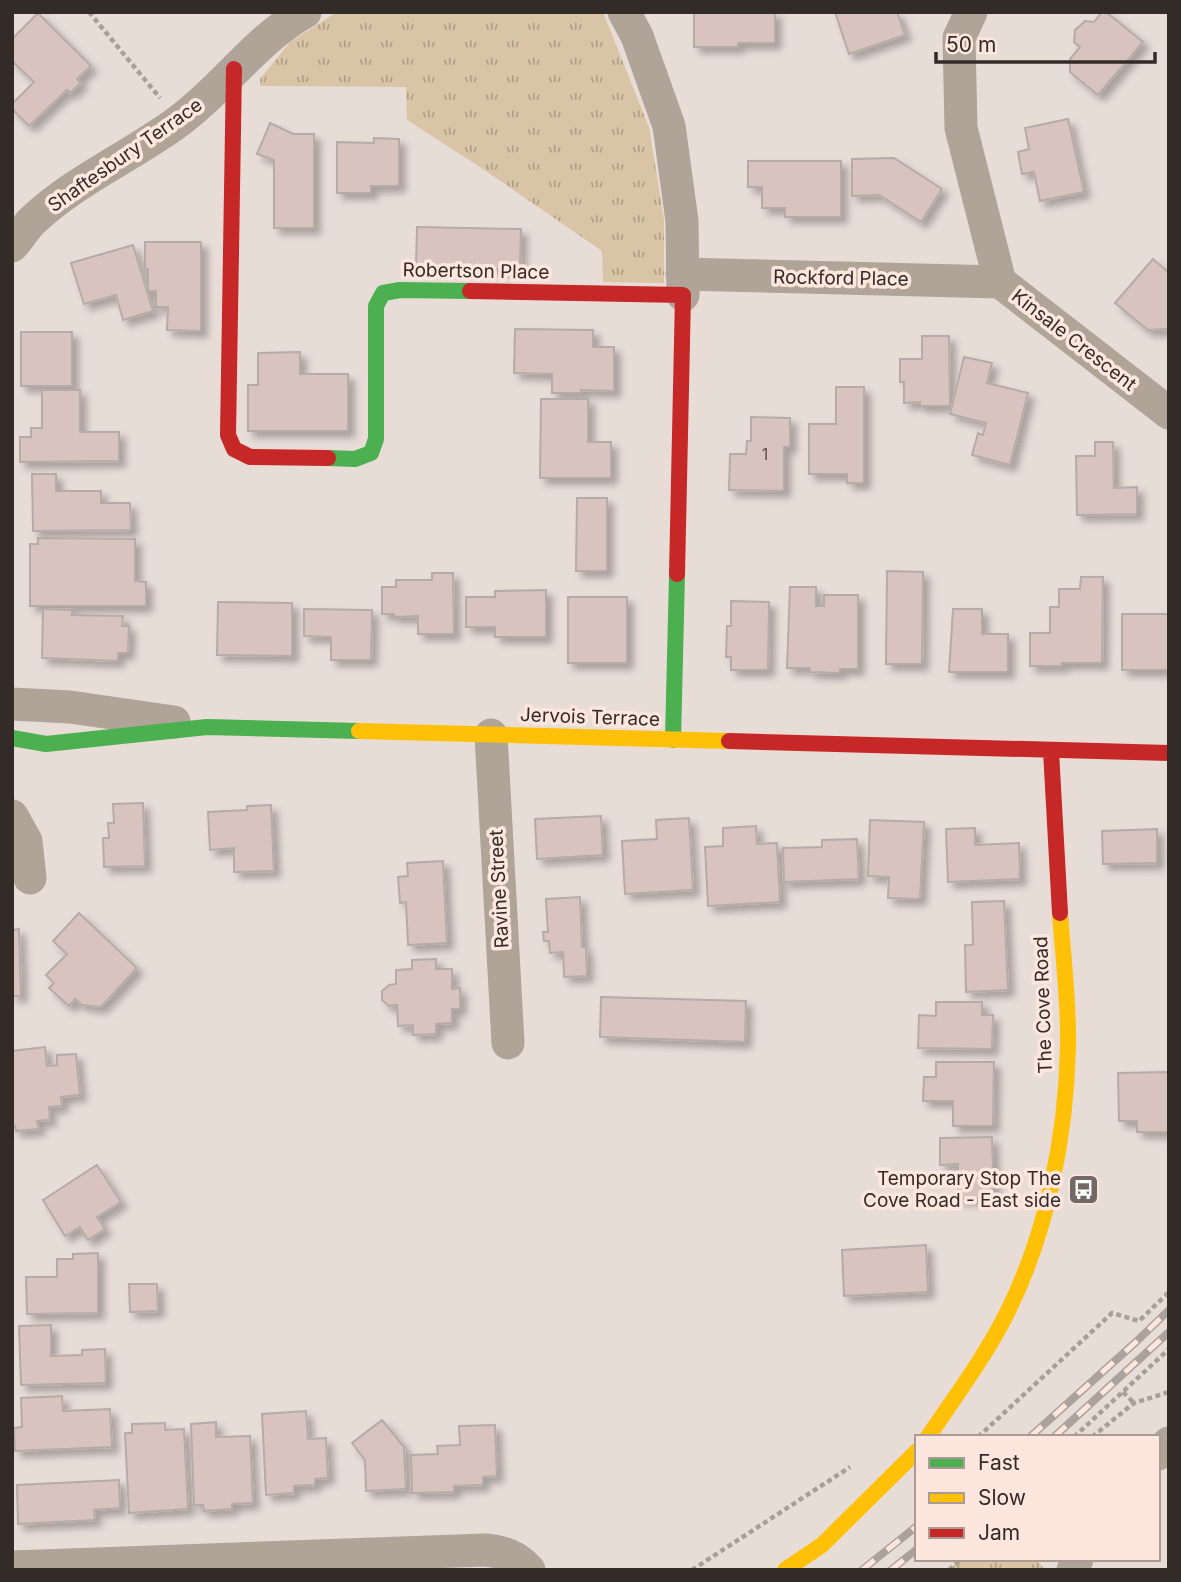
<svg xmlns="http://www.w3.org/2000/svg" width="1181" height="1582" font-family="Inter,sans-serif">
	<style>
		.grass { fill: url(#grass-tufts) }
		.building { fill: #d8c3bf; stroke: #b5aba8; stroke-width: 2; filter: url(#shadow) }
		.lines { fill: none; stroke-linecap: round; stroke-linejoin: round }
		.path { stroke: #a99f96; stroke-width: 4.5; stroke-dasharray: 5 3.5; stroke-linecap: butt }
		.street { stroke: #b0a398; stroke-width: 33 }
		.fast { stroke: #4caf50; stroke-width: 16 }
		.slow { stroke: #ffc107; stroke-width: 16 }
		.jam { stroke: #c62828; stroke-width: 16 }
		.rail-casing { stroke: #aca19b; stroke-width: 8 }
		.rail { stroke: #fde6dd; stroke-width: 5; stroke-dasharray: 16; stroke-linecap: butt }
		.labels { text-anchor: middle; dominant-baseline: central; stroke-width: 7; stroke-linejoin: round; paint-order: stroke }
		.number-label { font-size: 16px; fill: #5d524e }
		.street-label { font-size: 19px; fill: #332b27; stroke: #fde6dd }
		.poi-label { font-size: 19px; fill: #332b27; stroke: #fde6dd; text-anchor: end }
	</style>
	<defs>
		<pattern id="grass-tufts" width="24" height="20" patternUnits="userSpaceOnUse" patternTransform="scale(1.75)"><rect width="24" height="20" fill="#d9c4a6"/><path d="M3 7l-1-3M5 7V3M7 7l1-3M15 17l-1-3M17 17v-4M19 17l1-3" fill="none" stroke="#b19f87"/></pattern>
		<filter id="shadow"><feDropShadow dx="6" dy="6" stdDeviation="3.5" flood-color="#0004"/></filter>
	</defs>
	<rect width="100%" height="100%" fill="#e8dcd7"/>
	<path class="grass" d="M337 12H603L649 127 664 220V283L603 282 602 251 483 169 407 120 406 87 260 86V79L290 42Z
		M961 1559H1036L1045 1570H949Z"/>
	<path class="building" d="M694 12H775V43H738V47H694Z
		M835 12H897L905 35 849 54Z
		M1102 12H1106L1143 42 1098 95 1070 72V59L1080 47 1074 42 1075 30 1085 21 1094 22Z
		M38 13 91 66 77 79 81 83 70 93 67 90 29 126 12 109V104L34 82 12 61V39Z
		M1068 119 1084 192 1040 201 1034 172 1022 174 1018 152 1029 149 1025 128Z
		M270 123 293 134H314V228H274V160L257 154Z
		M374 138 399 139V186H371V193H337V142L374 143Z
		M894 158 942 189 921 222 879 195 852 196V159Z
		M748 161H841V217H785V208H762V187H748Z
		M417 227 521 229 520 269 416 268Z
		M145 242H201V331L167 330 168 307H156V291H148V269H145Z
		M133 245 153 311 123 320 116 295 84 304 71 263Z
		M1153 259 1169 273V329L1148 330 1115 303Z
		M515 329 593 330V347H614V391L581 390V393H552V374L514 373Z
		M21 332H72V386H21Z
		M922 336H949L950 406H920V402L904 403V382H900V359H922Z
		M300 352V374H348V431H248V385H258V353Z
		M964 357 992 363 987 383 1028 393 1010 465 972 455 978 433 983 435 986 423 950 414Z
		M836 387H864V483H847V474H809V424H836Z
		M42 390H80V432H119V461L20 462V437H31V428H42Z
		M541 399H588V442H611V478H540Z
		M751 417 790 418V447H784V491L729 490 730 454H746L747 441H751Z
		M1095 442H1113L1114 488 1137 487V514L1077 515 1076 456H1095Z
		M32 474H56V491H101V503H130L131 530 33 531Z
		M577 498H607V571H576Z
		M38 538 135 539V581L146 582V606H30V544H38Z
		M887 571 923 572 922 664H886Z
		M432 573H453L454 634H418V616L394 617V614H382V587H396V580H432Z
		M1081 577H1103L1102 663H1062V666H1030V633H1050V607H1059V589H1080Z
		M790 587H816V606H824V595H858V669H840V673L810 672V668H787Z
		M546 590V637H495V627H466V597H495V591Z
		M568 597H627V663H568Z
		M731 601 769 602 768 670H731V657H726L727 626H731Z
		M218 602 292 603V656L217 655Z
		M43 609 72 610V615L123 616 122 626H129L128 653H118V661L42 658Z
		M304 609 372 610 371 660H331V637L304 636Z
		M953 609H982V634H1008V672H949Z
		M1122 614H1169V670H1122Z
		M143 803 145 866 104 867 103 838H109L108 823H114L113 804Z
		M271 805 274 871 234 872V848L210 850 208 812 247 810V806Z
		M601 816 603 855 537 859 535 819Z
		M689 818 693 890 625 894 622 841 657 839 656 820Z
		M870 820 924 822 920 899 888 898 889 877 868 876Z
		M756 826 757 844 777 843 780 902 708 906 705 847 723 846V828Z
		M975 828V845L1019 843 1020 879 948 882 946 829Z
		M1157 829V863L1103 864 1102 831Z
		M857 839 859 879 784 882 783 848 822 847V840Z
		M443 861 447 943 408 945 406 902 400 903 398 877 408 876 407 863Z
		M580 897 582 947H586L587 976 564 977 563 952 550 953 549 941H544L543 932H548L546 899Z
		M1004 901 1008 990 966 992 965 945H973L972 902Z
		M79 913 137 968 101 1007 82 1005 75 999 69 1006 49 988 54 983 46 975 67 954 53 941Z
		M19 929 21 996H12V930Z
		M436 959V969H452V989L460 988V1009H452V1023L436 1024V1034L413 1035V1025L398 1026 397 1005 389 1006 382 1000V991L389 985 396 984V970L412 969V960Z
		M601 997 746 1001 745 1042 600 1037Z
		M936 1002H982V1015H993L992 1049 918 1048 919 1015 936 1016Z
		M45 1047 47 1066 57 1065V1055L76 1054 80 1095 61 1097 62 1106 49 1107 50 1120 37 1121 39 1129 16 1131 15 1126H12V1051Z
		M936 1062H994L993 1126H953V1101H923L924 1077H936Z
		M1169 1072V1132H1137V1121H1119L1118 1073Z
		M992 1137 994 1198 958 1199V1164L940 1165V1138Z
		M97 1165 121 1202 97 1217 105 1229 88 1240 80 1227 65 1236 43 1200Z
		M926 1245 928 1292 844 1296 842 1250Z
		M98 1253V1313L27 1314 26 1277H57V1259H73V1254Z
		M129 1284H157L158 1311 130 1312Z
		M51 1325V1356L82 1355V1350L105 1349 106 1383 21 1385 19 1326Z
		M62 1396 63 1411 110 1409 112 1447 15 1451 14 1428 22 1427 21 1398Z
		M306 1411 308 1439 326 1438 328 1478 315 1479V1485L294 1486V1493L266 1495 262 1414Z
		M382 1420 404 1447 406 1489 366 1491 365 1460 352 1443Z
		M216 1422V1437L250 1436 253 1503 232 1504V1509L204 1511 203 1505H194L191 1424Z
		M165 1423V1430L184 1429 188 1509 129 1513 125 1433H132V1424Z
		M495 1425 497 1476 483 1477V1485L454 1486V1492L412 1493 411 1455 438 1454 437 1446 460 1445 459 1426Z
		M119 1480 120 1508 94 1510 95 1520 18 1524 17 1485Z"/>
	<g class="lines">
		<path class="path" d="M89 12 160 98
			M1123 1392 1134 1403
			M978 1437 1112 1313 1139 1321 1169 1292
			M1074 1437 1169 1349
			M1092 1437 1134 1403 1169 1392
			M692 1570 850 1467
			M949 1570 961 1559"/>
		<path class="street" d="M624 12 637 36 669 126 682 221 683 295
			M971 12 959 38 961 128 1000 282 1169 413
			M12 246C19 238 25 228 32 221 75 180 132 156 179 121 225 87 254 41 305 12
			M682 274 1000 282
			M12 704 70 707 174 722
			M491 735 508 1043
			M12 816 26 841 30 878
			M1158 1454 1169 1443
			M12 1567 485 1550C504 1552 516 1556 529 1570
			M1073 1570 1077 1559"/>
		<path class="fast" d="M328 458 355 459 371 453 376 439V306L383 293 400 290 470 291
			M12 738 46 744 207 727 359 731
			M673 740 677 574"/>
		<path class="slow" d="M359 731 729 741
			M928 1437C955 1397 984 1358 1006 1315 1047 1234 1066 1137 1068 1047 1069 1002 1063 957 1060 913
			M785 1570 822 1545 917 1451"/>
		<path class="jam" d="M234 69 228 435 234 449 250 457 328 458
			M470 291 683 295 677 574
			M729 741 1169 753
			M1051 751 1060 913"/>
		<defs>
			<path id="rail" d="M1030 1437 1137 1341 1169 1310
				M1054 1437 1169 1332
				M862 1570 917 1526
				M891 1570 917 1549"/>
		</defs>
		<use href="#rail" class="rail-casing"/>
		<use href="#rail" class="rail"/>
	</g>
	<defs>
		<symbol id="bus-square" viewBox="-11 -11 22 22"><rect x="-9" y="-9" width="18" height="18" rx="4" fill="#726965" stroke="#fde6dd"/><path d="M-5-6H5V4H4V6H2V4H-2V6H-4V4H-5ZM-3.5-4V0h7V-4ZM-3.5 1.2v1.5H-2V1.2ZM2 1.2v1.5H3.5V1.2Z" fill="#fff"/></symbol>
	</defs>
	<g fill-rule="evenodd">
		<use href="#bus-square" x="1066" y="1172" width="35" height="35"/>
	</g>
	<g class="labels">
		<g class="number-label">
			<text x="765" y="454">1</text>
		</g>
		<g class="street-label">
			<text transform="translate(125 155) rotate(-35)">Shaftesbury Terrace</text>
			<text transform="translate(476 271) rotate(1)">Robertson Place</text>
			<text transform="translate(841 278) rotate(1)">Rockford Place</text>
			<text transform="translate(1074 340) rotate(38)">Kinsale Crescent</text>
			<text transform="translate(590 717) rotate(2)">Jervois Terrace</text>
			<text transform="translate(499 889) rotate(-93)">Ravine Street</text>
			<text transform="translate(1043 1005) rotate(-92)">The Cove Road</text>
		</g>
		<g class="poi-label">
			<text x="1061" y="1178">Temporary Stop The<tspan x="1061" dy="22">Cove Road - East side</tspan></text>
		</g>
	</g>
	<rect width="1181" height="1582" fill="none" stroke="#332b27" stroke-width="28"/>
	<rect x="915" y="1435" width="245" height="126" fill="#fde6dd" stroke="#ac9b94" stroke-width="2"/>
	<rect x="929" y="1458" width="35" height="10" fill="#4caf50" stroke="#ac9b94" stroke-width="2"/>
	<text x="978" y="1470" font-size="21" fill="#332b27">Fast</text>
	<rect x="929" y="1493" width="35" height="10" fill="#ffc107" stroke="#ac9b94" stroke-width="2"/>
	<text x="978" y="1505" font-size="21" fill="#332b27">Slow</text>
	<rect x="929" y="1528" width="35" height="10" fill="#c62828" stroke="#ac9b94" stroke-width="2"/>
	<text x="978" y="1540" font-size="21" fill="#332b27">Jam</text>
	<path d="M936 52v10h219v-10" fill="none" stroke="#332b27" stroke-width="3.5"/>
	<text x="946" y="52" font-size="21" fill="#332b27" stroke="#fde6dd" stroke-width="5" paint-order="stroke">50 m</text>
</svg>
